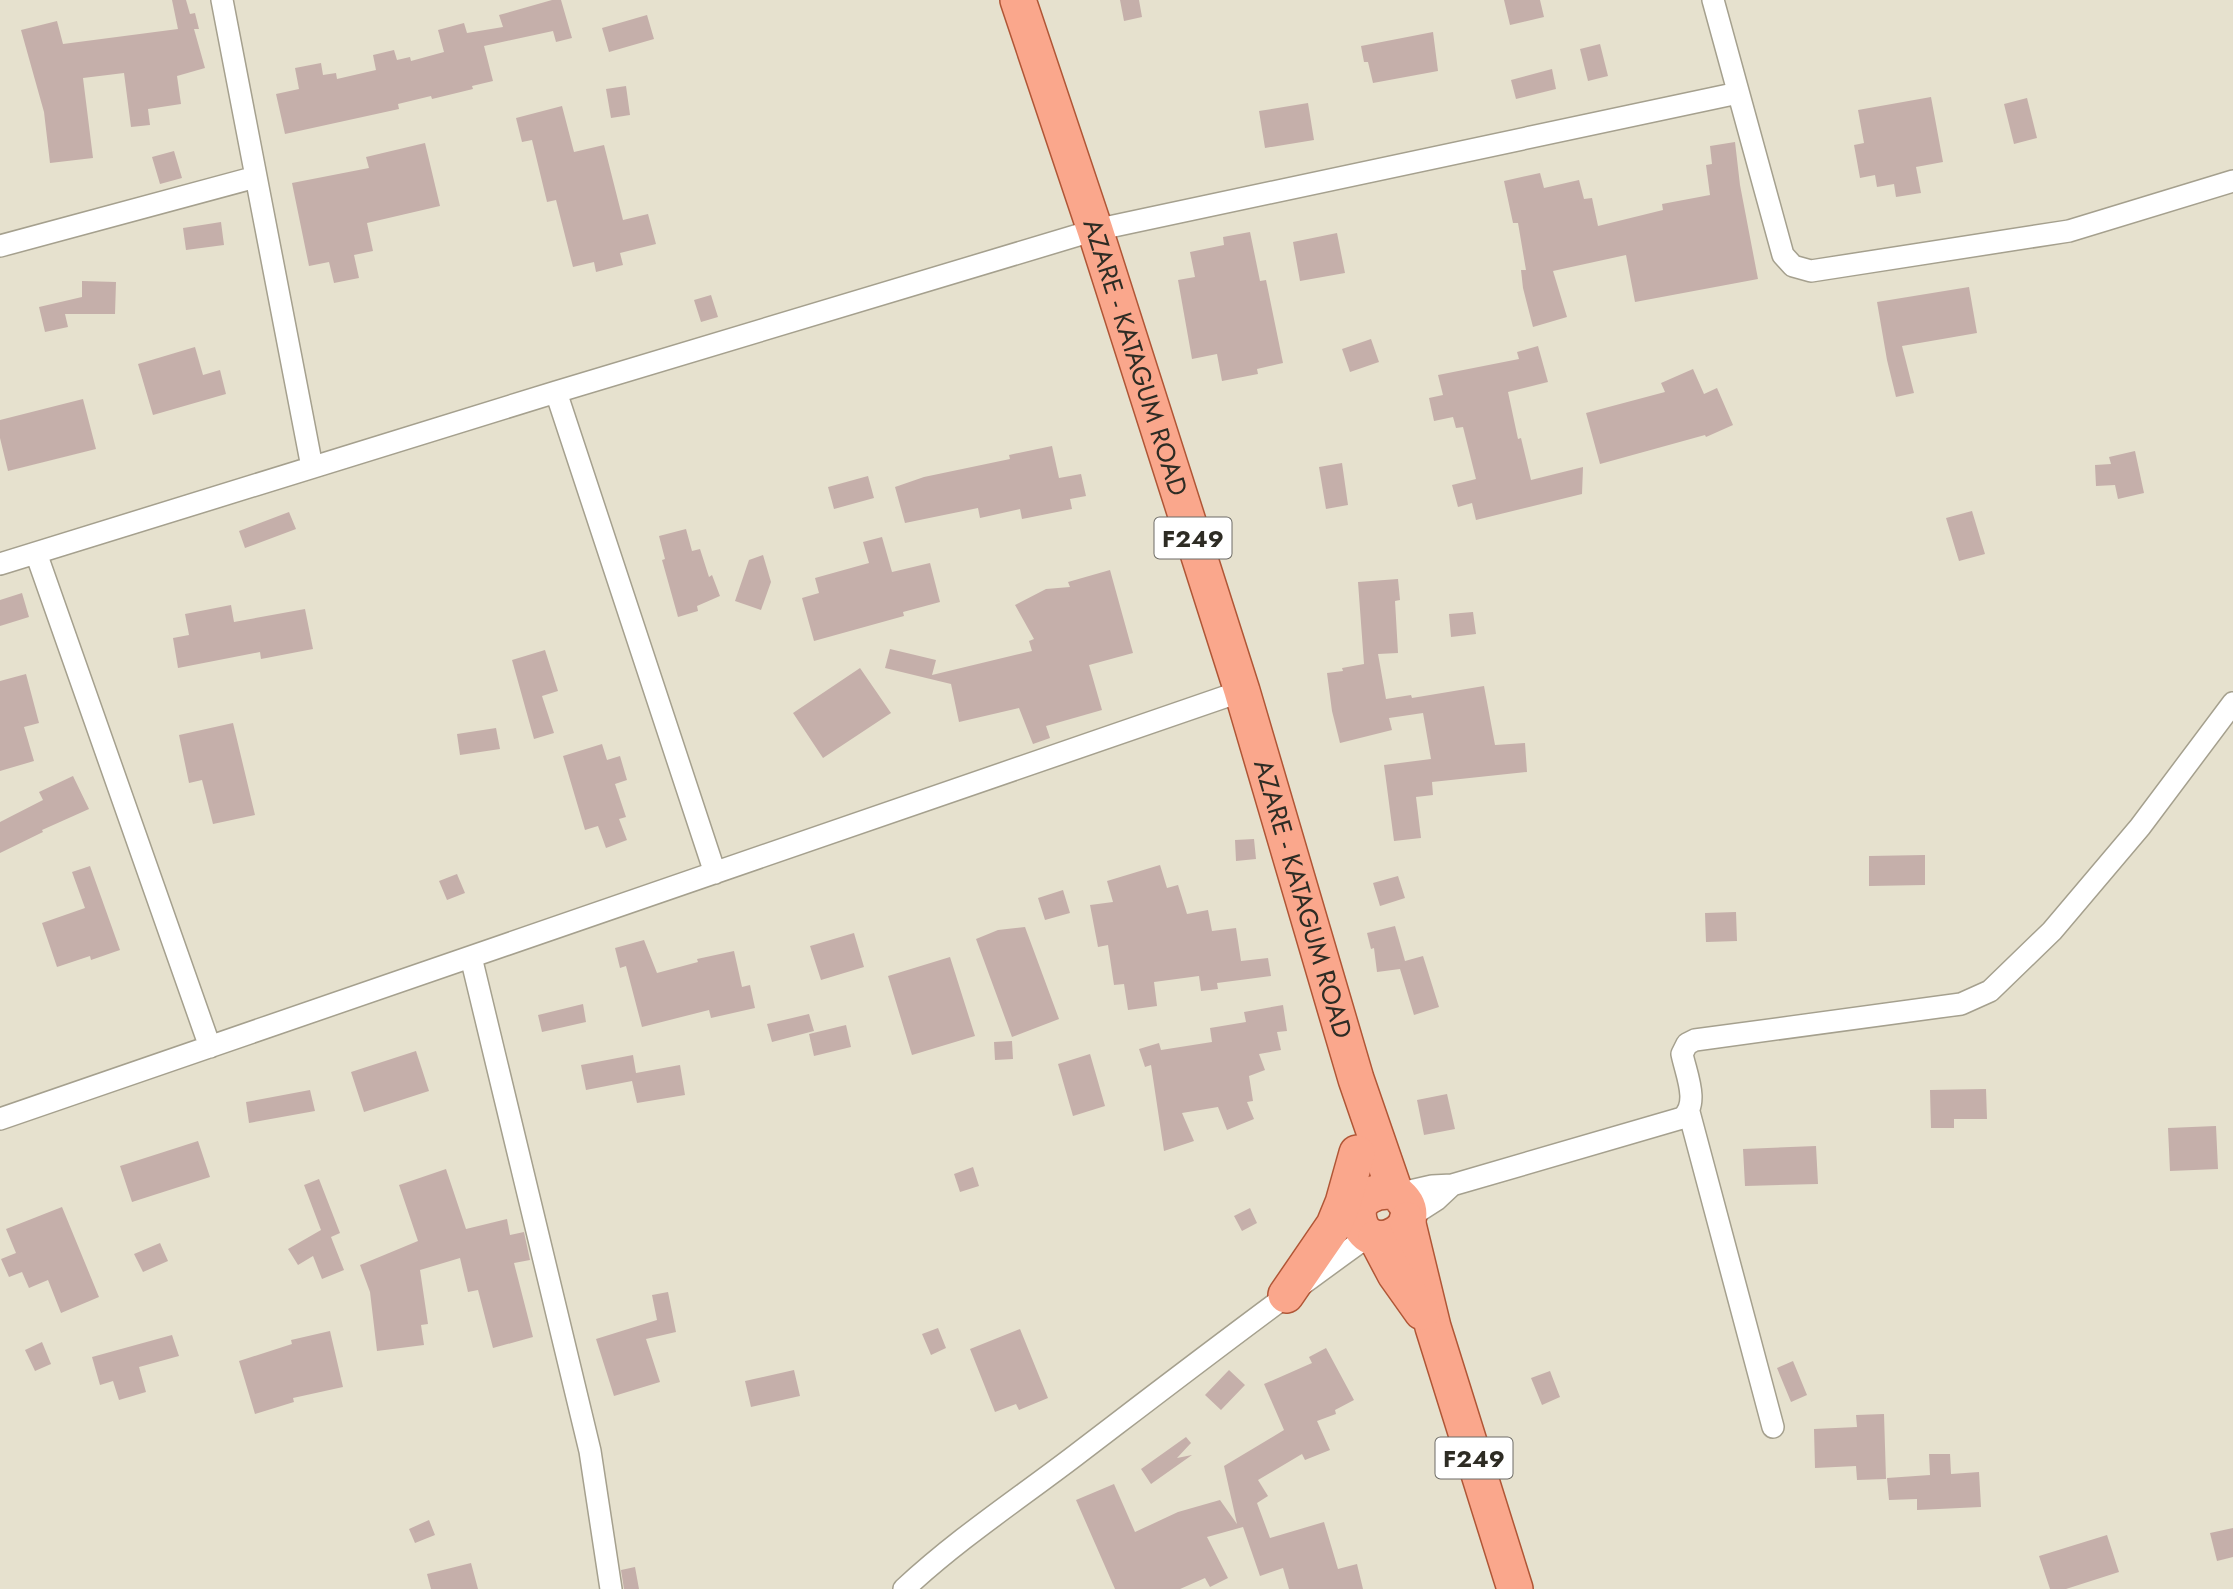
<svg xmlns="http://www.w3.org/2000/svg" width="2233" height="1589" font-family="Jost,sans-serif">
	<style>
		.building { fill: #c5afaa }
		.lines { fill: none; stroke-linecap: round; stroke-linejoin: round }
		.minor-casing { stroke: #a5a08e; stroke-width: 24 }
		.primary-casing { stroke: #b05636; stroke-width: 38 }
		.minor { stroke: #fff; stroke-width: 21 }
		.primary { stroke: #faa78c; stroke-width: 35 }
		.labels { text-anchor: middle; dominant-baseline: central; stroke-width: 5; stroke-linejoin: round; paint-order: stroke }
		.shield { fill: #fff; stroke: #6d6b66; stroke-width: 2 }
		.shield-label { font-size: 24px; font-weight: bold; fill: #2e2c24 }
		.street-label { font-size: 26px; fill: #2e2c24; stroke: #fff }
	</style>
	<rect width="100%" height="100%" fill="#e6e1ce"/>
	<path class="building" d="M172 0H186L190 14 195 13 199 29H194L205 68 177 76 181 104 148 109 150 125 131 127 124 73 83 78 93 158 50 163 44 112 21 30 57 21 63 44 178 29Z
		M552 0H561L572 38 556 42 553 31 484 46 493 81 472 86 473 89 432 99 431 96 398 104 399 109 285 134 276 94 299 89 295 68 321 63 323 75 336 73 337 79 376 70 373 55 394 50 397 60 410 57 411 61 444 52 438 30 464 23 467 33 503 27 499 15Z
		M1120 0H1139L1142 17 1124 21Z
		M1504 0H1540L1544 17 1510 25Z
		M647 15 654 39 609 52 602 28Z
		M1433 32 1438 71 1373 83 1368 62H1364L1361 46Z
		M1600 44 1608 76 1588 81 1580 49Z
		M1552 69 1556 89 1516 99 1511 80Z
		M626 86 630 115 611 118 606 89Z
		M1931 97 1943 162 1916 167 1921 193 1896 197 1894 184 1877 187 1875 175 1860 178 1854 145 1864 143 1858 110Z
		M2027 98 2037 138 2014 144 2004 104Z
		M1308 103 1314 140 1265 148 1259 111Z
		M562 106 574 152 604 145 623 220 648 214 656 244 620 253 623 265 596 272 594 262 573 267 556 200 547 202 532 140 522 142 516 118Z
		M1735 142 1740 185 1758 279 1635 302 1626 255 1553 271 1567 317 1533 327 1523 288 1521 270H1526L1518 223H1513L1504 181 1540 173 1544 188 1579 180 1584 199 1592 198 1598 226 1663 210 1662 204 1710 195 1706 165 1712 164 1710 146Z
		M425 143 440 206 367 223 373 251 354 255 359 278 334 283 329 262 309 266 292 183 369 168 366 157Z
		M174 151 182 178 160 184 152 157Z
		M221 222 224 245 186 250 183 228Z
		M1250 232 1260 281 1266 280 1283 363 1257 369 1258 374 1222 381 1217 354 1192 359 1178 280 1195 277 1190 252 1224 245 1223 237Z
		M1337 233 1345 273 1300 281 1293 242Z
		M82 281 116 282 115 314H65L68 327 45 332 39 307 82 297Z
		M1969 287 1977 333 1902 346 1914 393 1896 397 1887 360 1877 302Z
		M711 295 718 317 701 322 694 300Z
		M1371 339 1379 362 1350 372 1342 349Z
		M1538 346 1548 382 1508 392 1518 439 1521 438 1531 480 1583 467 1582 494 1476 520 1472 503 1458 507 1452 485 1476 479 1463 427 1456 428 1453 417 1434 421 1429 398 1443 395 1438 375 1519 359 1517 352Z
		M195 347 203 375 220 370 226 394 153 415 138 364Z
		M1693 369 1704 394 1717 388 1733 425 1706 437 1705 435 1600 464 1586 413 1665 392 1661 383Z
		M83 399 96 449 8 471 0 438V420Z
		M1052 446 1059 478 1081 474 1086 496 1070 499 1072 509 1022 519 1020 509 980 518 978 508 905 523 895 487 924 477 1010 459 1009 455Z
		M2135 451 2144 493 2118 499 2115 485 2096 486 2095 465 2111 464 2109 457Z
		M1342 463 1348 505 1326 509 1319 467Z
		M868 476 874 498 834 509 828 487Z
		M1972 511 1985 554 1959 561 1946 518Z
		M289 512 296 529 245 548 239 531Z
		M686 529 692 551 700 549 709 577 712 575 720 596 697 606 698 611 678 617 662 560 665 559 659 536Z
		M882 537 892 572 930 563 940 602 903 612 904 616 814 641 802 598 819 593 815 578 869 563 863 542Z
		M763 555 771 582 761 610 735 601 749 560Z
		M1110 570 1133 653 1089 665 1102 710 1046 726 1050 738 1033 744 1019 708 959 722 951 684 885 668 890 649 936 660 932 675 1032 651 1029 641 1034 639 1015 605 1046 589 1070 587 1068 582Z
		M1398 579 1400 600 1395 601 1398 653 1378 654 1386 699 1411 695 1412 698 1484 686 1495 745 1525 743 1527 772 1432 782 1433 795 1416 797 1421 838 1394 841 1384 765 1431 759 1423 713 1389 718 1392 730 1340 743 1332 711 1327 673 1343 671 1342 668 1364 664 1358 582Z
		M22 593 29 617 0 626V600Z
		M231 605 234 622 305 609 313 649 261 659 260 652 178 668 173 638 189 635 185 614Z
		M1473 612 1476 634 1451 637 1449 614Z
		M545 650 558 691 542 696 554 733 534 739 512 660Z
		M860 668 891 713 823 758 793 713Z
		M26 674 39 723 24 727 34 761 0 771V681Z
		M233 723 255 815 213 824 202 780 189 783 179 735Z
		M496 728 500 749 460 755 457 734Z
		M602 744 607 760 620 756 627 780 615 784 626 817 619 819 627 840 606 848 598 826 585 830 563 756Z
		M73 776 89 809 42 830 43 832 0 853V822L43 800 39 792Z
		M1254 839 1256 859 1236 861 1235 840Z
		M1925 855V885L1869 886V856Z
		M1160 865 1167 888 1178 885 1187 914 1208 910 1212 931 1236 928 1241 961 1268 958 1271 976 1217 983 1218 989 1201 991 1199 976 1154 982 1157 1006 1128 1010 1124 984 1114 985 1108 945 1098 947 1090 905 1113 902 1107 881Z
		M90 866 120 950 91 960 90 956 57 967 42 923 85 908 72 872Z
		M457 874 465 893 447 900 439 881Z
		M1398 876 1405 898 1380 906 1373 883Z
		M1063 890 1070 913 1045 920 1038 898Z
		M1736 912 1737 941 1706 942 1705 913Z
		M1395 926 1405 961 1423 956 1439 1007 1414 1015 1400 969 1377 972 1374 948 1371 949 1367 933Z
		M1025 927 1059 1019 1012 1037 976 939 998 930Z
		M854 933 864 967 821 980 810 946Z
		M644 940 657 973 698 962 697 959 734 951 742 987 750 985 755 1008 711 1018 709 1010 642 1027 626 966 620 968 615 948Z
		M950 957 975 1036 912 1055 888 976Z
		M583 1004 586 1022 542 1032 538 1015Z
		M1283 1005 1287 1031 1277 1032 1281 1050 1259 1054 1265 1070 1249 1076 1253 1101 1247 1102 1254 1119 1227 1130 1218 1107 1182 1113 1194 1141 1164 1151 1151 1065 1145 1067 1139 1049 1159 1043 1161 1050 1212 1042 1210 1028 1246 1022 1244 1012Z
		M809 1014 814 1031 772 1042 767 1024Z
		M846 1025 851 1047 814 1056 809 1034Z
		M1012 1041 1013 1059 995 1060 994 1042Z
		M416 1051 429 1091 364 1112 351 1072Z
		M1090 1054 1105 1106 1073 1116 1058 1064Z
		M633 1055 636 1073 680 1065 685 1095 637 1103 632 1081 586 1090 581 1065Z
		M1986 1089 1987 1119H1954V1128H1931L1930 1090Z
		M310 1090 315 1111 249 1123 246 1102Z
		M1447 1094 1455 1129 1424 1135 1417 1100Z
		M2216 1126 2218 1169 2170 1171 2168 1128Z
		M198 1141 210 1177 132 1202 120 1166Z
		M1816 1146 1818 1184 1745 1186 1743 1149Z
		M973 1167 979 1186 960 1192 954 1174Z
		M446 1169 466 1229 507 1219 510 1235 524 1232 530 1260 514 1263 533 1337 493 1348 478 1290 468 1292 460 1258 420 1270 428 1324 421 1325 424 1345 377 1351 370 1292 360 1265 418 1241 399 1185Z
		M319 1179 340 1233 331 1237 344 1270 322 1279 313 1256 298 1265 288 1249 321 1230 304 1185Z
		M62 1207 99 1297 61 1313 48 1280 29 1288 22 1272 9 1277 1 1259 16 1253 6 1229Z
		M1250 1208 1257 1223 1242 1231 1234 1216Z
		M160 1243 168 1261 143 1272 134 1254Z
		M668 1292 676 1332 646 1339 660 1382 614 1396 596 1339 657 1320 652 1295Z
		M938 1328 946 1348 931 1355 922 1334Z
		M1020 1329 1048 1398 1019 1410 1016 1404 995 1412 970 1349Z
		M330 1331 343 1387 293 1398 294 1402 255 1414 239 1361 292 1344 291 1340Z
		M172 1335 179 1356 139 1367 146 1392 119 1400 113 1381 100 1385 92 1357Z
		M42 1342 51 1364 35 1371 25 1350Z
		M1326 1348 1354 1400 1335 1410 1336 1414 1317 1421 1330 1450 1305 1460 1302 1454 1258 1480 1268 1496 1257 1503 1270 1538 1324 1522 1338 1569 1357 1564 1363 1589H1289L1283 1568 1260 1576 1243 1527 1207 1537 1228 1578 1210 1587 1205 1578 1180 1589H1115L1076 1500 1114 1484 1135 1532 1178 1512 1220 1500 1237 1524 1224 1466 1284 1430 1264 1384 1312 1363 1309 1357Z
		M1793 1361 1807 1395 1791 1402 1777 1368Z
		M794 1370 800 1396 751 1407 745 1381Z
		M1229 1370 1245 1385 1221 1410 1205 1395Z
		M1550 1371 1560 1397 1542 1405 1531 1378Z
		M1884 1414 1886 1479 1857 1480 1856 1466 1815 1468 1814 1429 1857 1427 1856 1415Z
		M1186 1437 1191 1443 1177 1458 1192 1455 1151 1484 1141 1469Z
		M1929 1454H1950L1951 1474 1979 1472 1981 1507 1917 1510V1499L1889 1500 1887 1478 1930 1475Z
		M429 1520 435 1535 415 1543 409 1529Z
		M2233 1528V1557L2217 1561 2210 1533Z
		M2107 1535 2119 1572 2066 1589H2050L2039 1556Z
		M471 1563 478 1589H431L427 1574Z
		M635 1567 639 1589H624L621 1570Z"/>
	<g class="lines">
		<defs>
			<path id="minor" d="M222 0 312 467
				M1713 0 1783 255 1793 266 1811 271 2069 231 2233 181
				M0 246 256 177
				M556 392 715 873
				M36 553 210 1047
				M0 564 556 392 1095 230 1738 93
				M471 957 590 1451 611 1589
				M1689 1112 1773 1427
				M0 1119 1242 691
				M1397 1194 1432 1186 1452 1185 1682 1118C1700 1104 1686 1074 1682 1054L1687 1044 1695 1040 1961 1004 1990 991 2052 931 2140 827 2233 703
				M1408 1218 1436 1200 1452 1185
				M904 1589C959 1538 1017 1500 1076 1455 1173 1381 1270 1306 1370 1235"/>
			<g id="primary">
				<path id="s1" d="M1018 0 1095 230 1242 691 1356 1079 1395 1192C1438 1224 1368 1262 1359 1220 1354 1197 1377 1189 1395 1192"/>
				<path d="M1407 1220 1433 1327 1515 1589"/>
				<path d="M1376 1238 1395 1274 1422 1312"/>
				<path d="M1286 1295 1334 1225 1343 1203 1357 1153"/>
			</g>
		</defs>
		<use href="#minor" class="minor-casing"/>
		<use href="#primary" class="primary-casing"/>
		<use href="#minor" class="minor"/>
		<use href="#primary" class="primary"/>
	</g>
	<g class="labels">
		<g class="shield">
			<rect x="1154.5" y="517.5" width="77" height="41" rx="5"/>
			<rect x="1435.5" y="1437.5" width="77" height="41" rx="5"/>
		</g>
		<g class="shield-label">
			<text x="1193" y="538">F249</text>
			<text x="1474" y="1458">F249</text>
		</g>
		<g class="street-label">
			<text stroke="none"><textPath href="#s1" startOffset="376">AZARE - KATAGUM ROAD</textPath></text>
			<text stroke="none"><textPath href="#s1" startOffset="943">AZARE - KATAGUM ROAD</textPath></text>
		</g>
	</g>
</svg>
